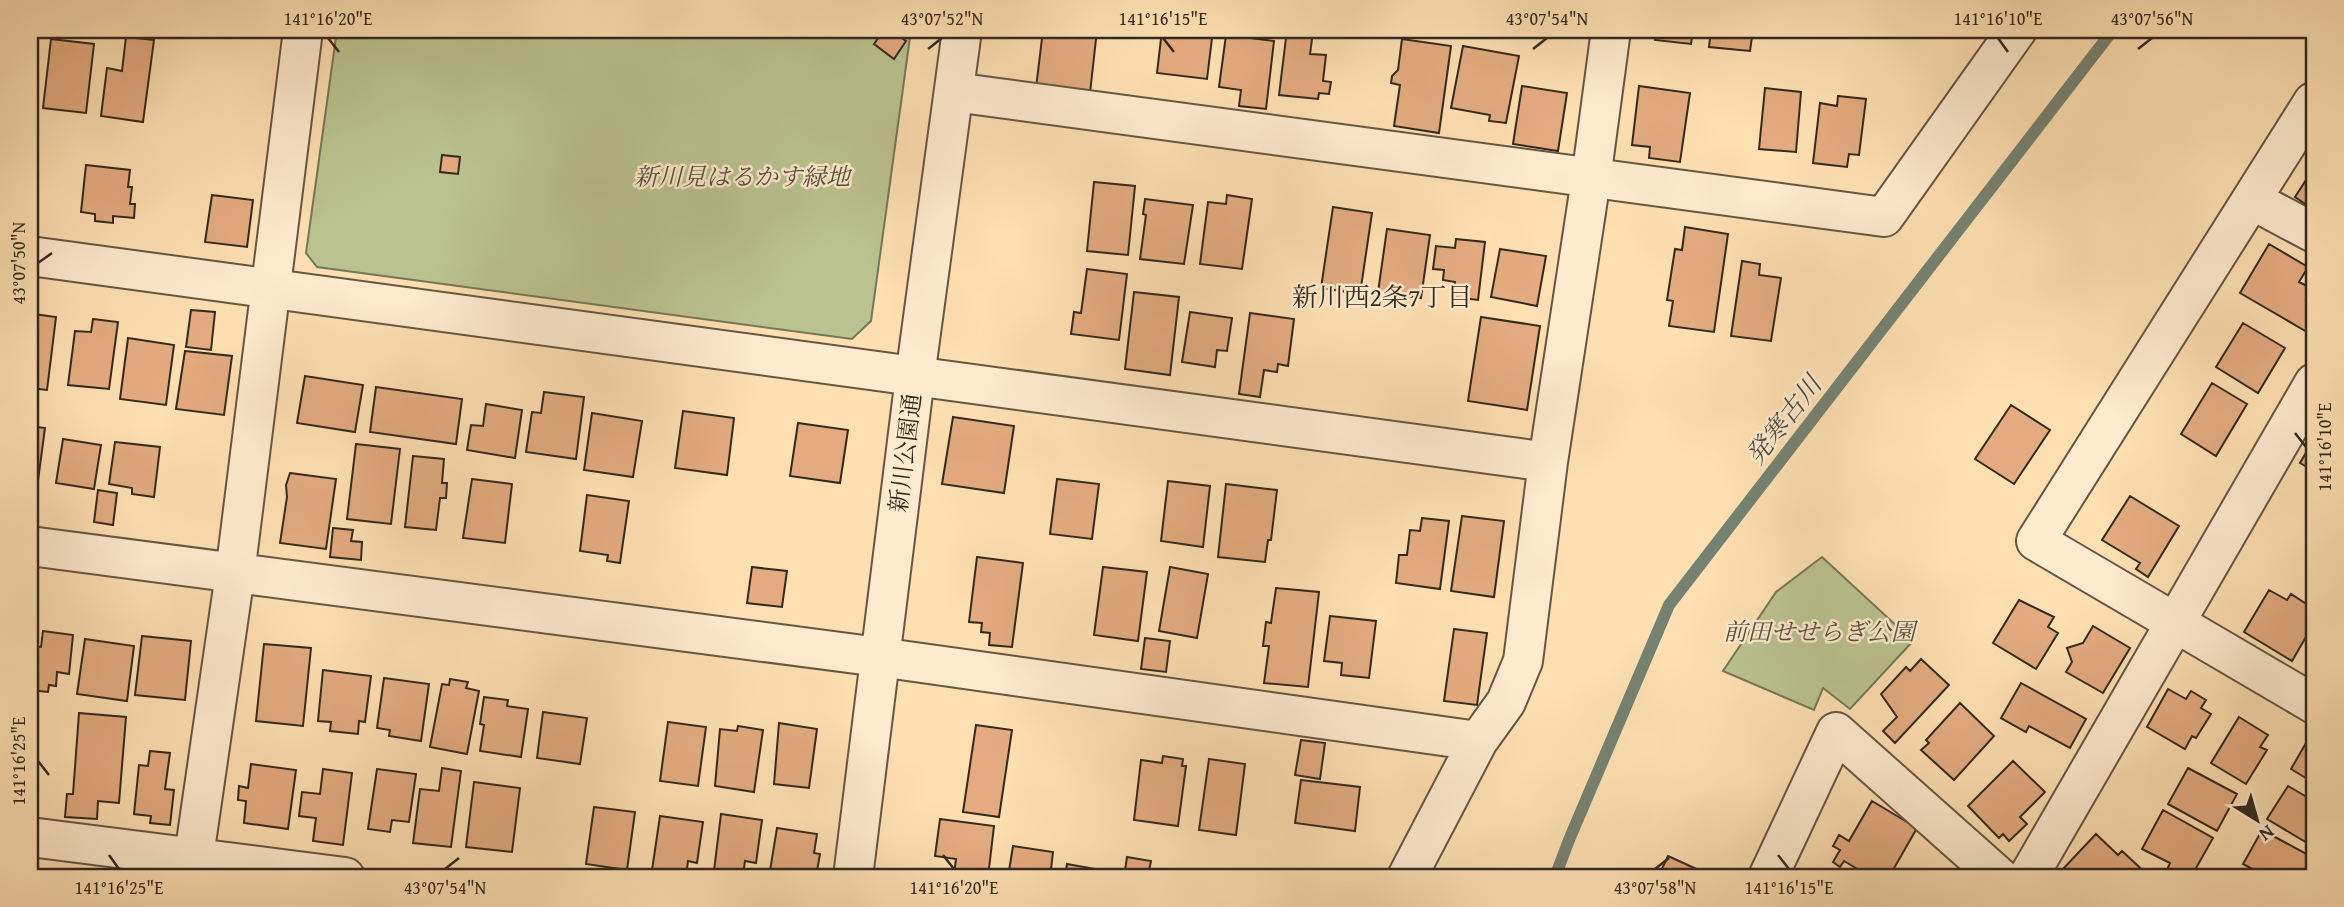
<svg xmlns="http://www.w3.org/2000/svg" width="2344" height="907" font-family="'Gentium Book Plus','Noto Serif JP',serif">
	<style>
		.green { fill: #bac390; stroke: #767658; stroke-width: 2 }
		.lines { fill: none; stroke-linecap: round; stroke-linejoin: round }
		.stream { stroke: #758271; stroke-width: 12 }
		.building { fill: #e3ab7f; stroke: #322920; stroke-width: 2 }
		.minor-casing { stroke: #655644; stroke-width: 42 }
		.tertiary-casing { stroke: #655644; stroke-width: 42 }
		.minor { stroke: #feeacd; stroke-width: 38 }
		.tertiary { stroke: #feeacd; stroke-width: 38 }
		.ticks { fill: none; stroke: #322920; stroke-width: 2.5 }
		.labels { text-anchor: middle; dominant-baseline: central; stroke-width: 5; stroke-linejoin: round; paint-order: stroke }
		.park-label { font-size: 24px; font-style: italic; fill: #54503c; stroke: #feeacd }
		.street-label { font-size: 24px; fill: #322920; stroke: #feeacd }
		.neighbourhood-label { font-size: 26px; fill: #322920; stroke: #feeacd }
		.water-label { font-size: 26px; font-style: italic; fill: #4e4e42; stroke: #feeacd }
		.neatline { fill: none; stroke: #322920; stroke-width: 2.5 }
		.ticks-label { font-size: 18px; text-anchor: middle; fill: #322920 }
	</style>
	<rect width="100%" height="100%" fill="#fddfb2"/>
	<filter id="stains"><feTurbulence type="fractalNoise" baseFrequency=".00286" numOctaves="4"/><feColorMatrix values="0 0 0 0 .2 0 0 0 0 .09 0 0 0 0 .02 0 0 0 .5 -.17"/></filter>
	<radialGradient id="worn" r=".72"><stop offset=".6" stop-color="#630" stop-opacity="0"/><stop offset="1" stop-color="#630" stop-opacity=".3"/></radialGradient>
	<path class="green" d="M337 30H911L871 321 852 339 317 267 306 253Z
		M1822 557 1913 641 1850 709 1823 688 1814 710 1723 671 1776 592Z"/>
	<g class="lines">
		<path class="stream" d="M1555 877 1569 840 1669 605 2113 30"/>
	</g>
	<path class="building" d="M884 30H891L906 41 894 59 874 44Z
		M1043 30H1097L1090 93 1036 88Z
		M1162 30H1213L1207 79 1157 73Z
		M1287 30 1313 32 1310 54 1326 55 1323 81 1331 82 1329 94 1319 93 1318 99 1279 95Z
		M1657 30H1693L1691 44 1655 40Z
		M1711 30H1753L1750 51 1709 47Z
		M1226 35 1274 41 1266 109 1239 106 1241 90 1219 87Z
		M126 37 154 40 143 122 101 116 107 68 122 71Z
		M51 39 94 44 86 113 43 108Z
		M1402 39 1451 46 1439 133 1394 126 1400 85 1391 83 1392 76 1398 70Z
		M1463 46 1519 56 1506 123 1489 121 1490 115 1451 108Z
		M1522 86 1567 93 1558 151 1513 144Z
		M1639 86 1690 93 1680 162 1649 158 1650 147 1632 145Z
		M1765 88 1801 92 1796 152 1759 149Z
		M1838 96 1866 99 1859 155 1849 154 1847 167 1813 163 1820 103 1837 106Z
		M442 155 460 157 458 174 440 172Z
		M86 165 130 170 128 187H132L130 204H135L134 218 113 216V223L95 221V214L81 212Z
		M2314 174V210L2295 197 2308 177 2311 179Z
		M1094 182 1135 186 1128 255 1087 251Z
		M212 195 253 200 247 247 205 242Z
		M1227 195 1252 199 1242 269 1200 264 1208 202 1226 204Z
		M1145 199 1193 205 1184 264 1140 259 1146 215 1143 214Z
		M1333 207 1372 213 1360 294 1321 288Z
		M1685 227 1728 234 1714 332 1669 326 1673 301 1667 300 1675 249 1682 250Z
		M1387 229 1430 235 1421 298 1378 292Z
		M1456 239 1485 242 1478 300 1453 297 1455 282 1443 280 1444 270 1433 269 1436 246 1455 248Z
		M2269 244 2308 267 2299 282 2313 289 2306 299 2314 304V321L2307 332 2240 293Z
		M1500 249 1546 256 1537 306 1491 297Z
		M1742 261 1760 264 1759 275 1781 278 1771 341 1731 336Z
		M1087 269 1127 274 1119 340 1071 334 1074 312 1081 313Z
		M1134 292 1179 297 1170 375 1125 369Z
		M191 310 215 312 211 350 186 347Z
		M1190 312 1232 318 1227 351 1217 350 1215 367 1182 362Z
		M1250 313 1294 319 1288 366 1278 364 1277 372 1264 370 1260 397 1239 394Z
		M34 314 56 317 47 390 30 388V324H32Z
		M1481 317 1540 326 1527 410 1468 401Z
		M93 319 118 322 109 389 68 385 75 331 91 332Z
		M2243 323 2285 348 2258 393 2216 367Z
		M128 338 174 345 166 405 120 399Z
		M185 351 232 356 224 415 176 409Z
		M305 376 363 385 355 432 297 423Z
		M2212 383 2247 404 2216 456 2181 434Z
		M376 387 462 399 456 444 370 432Z
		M544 392 584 397 576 459 526 452 532 412 541 413Z
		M486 404 522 410 515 458 467 450 471 425 483 426Z
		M2011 405 2050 430 2014 484 1975 459Z
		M683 411 734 418 727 475 675 468Z
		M592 413 642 421 633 477 584 470Z
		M953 417 1014 426 1004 493 942 484Z
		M798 423 848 430 840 483 790 476Z
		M30 426 45 428 37 488 30 487Z
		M63 439 101 445 94 489 56 483Z
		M115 442 160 447 154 497 132 494V488L109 484Z
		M356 444 400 449 391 524 347 519Z
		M2310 446 2314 449V471L2300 463Z
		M413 456 444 459 442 483H447L446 498H440L436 530 405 527Z
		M290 473 336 479 326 549 280 543 287 497 286 485Z
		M472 479 512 484 505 543 463 538Z
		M1057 479 1099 484 1092 539 1050 534Z
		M1168 481 1210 486 1203 547 1161 541Z
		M1226 484 1277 490 1271 540H1268L1265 562 1218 557Z
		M98 490 117 493 113 525 94 522Z
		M587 495 629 501 620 563 607 561 608 555 580 551Z
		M2130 496 2179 526 2148 577 2136 569 2140 563 2102 540Z
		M1462 516 1504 521 1494 597 1451 591Z
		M1422 518 1449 521 1440 589 1396 583 1399 555H1407L1410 530 1420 531Z
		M333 528 353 530 351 541 362 542 361 560 330 557Z
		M977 557 1023 563 1012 647 989 645 990 633 981 632 982 623 969 622Z
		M752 567 787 571 782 607 747 603Z
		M1103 567 1147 572 1138 641 1094 635Z
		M1170 567 1208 574 1197 638 1159 631Z
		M1276 588 1319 592 1308 687 1264 683 1269 646H1263L1266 622 1271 623Z
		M2269 590 2287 600 2291 594 2314 609V623L2292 661 2244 632Z
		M2019 600 2054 617 2048 627 2058 633 2036 669 1993 643Z
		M1330 616 1376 621 1369 678 1341 675 1342 663 1324 661Z
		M2093 626 2130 648 2103 693 2066 672 2072 662 2067 648 2083 643Z
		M1454 629 1487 633 1477 705 1444 701Z
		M43 631 73 635 69 674 57 672 56 686 49 685 48 692 30 690 32 646 41 647Z
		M142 636 191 641 185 700 135 695Z
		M1145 638 1170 641 1166 672 1141 669Z
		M85 639 134 646 127 701 77 694Z
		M264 644 311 648 303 726 256 721Z
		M1921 659 1949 685 1895 743 1883 731 1897 717 1881 694 1906 667 1910 671Z
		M323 670 371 676 365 722 359 721 358 734 330 731 331 722 318 721Z
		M384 678 429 684 421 741 389 736 390 730 377 728Z
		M450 679 468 682 466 688 479 691 467 754 430 747 442 684 449 685Z
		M2021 683 2086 719 2070 748 2029 726 2026 732 2001 718Z
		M2168 689 2186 699 2191 691 2206 700 2201 708 2211 714 2196 738 2192 736 2185 749 2147 727Z
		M484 697 508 700 507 706 528 709 521 757 480 751 484 725 480 724Z
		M1960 703 1994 736 1954 780 1921 750 1929 743 1926 740Z
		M543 712 587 718 580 764 537 758Z
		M79 713 126 717 119 803 98 801 97 819 65 817 67 794H73Z
		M2239 717 2268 735 2260 747 2267 750 2246 784 2211 763Z
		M668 722 706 727 698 786 660 781Z
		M779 723 817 729 809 788 774 784Z
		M976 725 1012 730 999 817 963 812Z
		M738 726 763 730 754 792 715 786 720 729 737 731Z
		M2313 731 2314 732V783L2291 769Z
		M1301 740 1325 743 1320 779 1295 775Z
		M150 751 170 753 165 789 174 790 170 825 150 823 151 816 134 814 139 765 148 766Z
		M1163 756 1183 759 1182 766H1186L1178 826 1134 820 1141 760 1162 763Z
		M1209 759 1245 764 1236 835 1199 830Z
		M2013 761 2045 792 2020 817 2027 824 2009 841 2003 834 1999 838 1968 806Z
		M251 764 296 770 288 829 244 823 246 801 238 800 239 786 248 788Z
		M442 768 461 771 451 847 413 843 420 789 439 791Z
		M2188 768 2237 794 2217 831 2168 804Z
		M323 769 352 773 343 845 313 841 316 818 299 816 302 792 320 794Z
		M377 769 416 774 409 822 392 820 390 832 368 829Z
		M1301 780 1360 787 1355 831 1295 823Z
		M474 782 520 788 512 852 466 847Z
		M2288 786 2312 800 2309 804 2314 807V847L2267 819Z
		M1872 801 1917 828 1889 877H1871L1844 861 1840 867 1833 862 1840 850 1833 846 1839 835 1849 841Z
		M594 807 635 812 627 870 586 864Z
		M2163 810 2213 838 2191 877H2176L2166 872 2170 863 2142 849Z
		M721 814 762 820 756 863 745 861 743 875 714 871Z
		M660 816 703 822 697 863 688 861 686 877H651Z
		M940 819 994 826 988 877 954 874 956 859 935 856Z
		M777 828 817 834 814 853 820 854 816 877H769Z
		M2262 830 2314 858 2313 875 2305 871 2301 877H2286L2281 874 2278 877 2269 873 2267 877 2243 864Z
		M2096 834 2118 855 2122 851 2150 877H2069L2062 870Z
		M1013 846 1053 852 1050 877H1008Z
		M1668 856 1714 877H1658Z
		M1127 857 1151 861 1149 871 1173 874V877H1124Z
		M1067 864 1112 872 1111 877H1065Z"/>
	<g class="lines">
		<defs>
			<path id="minor" d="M954 92 1884 217 2017 30
				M2313 102 2036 541 2314 704
				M2252 200 2314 233
				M30 256 1548 462
				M30 546 879 657 1478 741
				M30 837 345 877
				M191 877 235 574 303 30
				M1407 877 1478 741 1506 702 1523 661 1548 462 1591 179 1611 30
				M1768 877 1836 732 1999 877
				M2028 877 2314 383"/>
			<path id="tertiary" d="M853 877 915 377 962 30"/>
		</defs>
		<use href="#minor" class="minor-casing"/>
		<use href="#tertiary" class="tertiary-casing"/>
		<use href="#minor" class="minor"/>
		<use href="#tertiary" class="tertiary"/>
	</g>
	<path class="ticks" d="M328 38 339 52M1163 38 1174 52M1998 38 2008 52M928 49 942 38M1533 49 1547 38M2138 49 2152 38M38 263 52 253M2295 433 2306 447M38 761 49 775M109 855 119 869M943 855 954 869M1778 855 1789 869M445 869 459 858M1655 869 1669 858"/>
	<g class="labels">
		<g class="park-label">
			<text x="742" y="176">新川見はるかす緑地</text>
			<text x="1819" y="631">前田せせらぎ公園</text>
		</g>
		<g class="street-label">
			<text transform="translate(905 453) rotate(-83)">新川公園通</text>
		</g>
		<g class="neighbourhood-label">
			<text x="1382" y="296">新川西2条7丁目</text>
		</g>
		<g class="water-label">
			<text transform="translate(1783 420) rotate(-52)">発寒古川</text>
		</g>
	</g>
	<rect width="2344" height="907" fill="none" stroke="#fddfb2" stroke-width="77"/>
	<g transform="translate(2257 820) rotate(143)" stroke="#feeacd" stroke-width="5" paint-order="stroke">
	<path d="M0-5L12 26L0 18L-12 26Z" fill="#322920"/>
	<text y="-10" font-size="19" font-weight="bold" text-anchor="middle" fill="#322920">N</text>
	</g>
	<rect x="38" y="38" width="2268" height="831" class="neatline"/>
	<g class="ticks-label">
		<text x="328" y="25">141°16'20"E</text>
		<text x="942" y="25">43°07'52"N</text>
		<text x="1163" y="25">141°16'15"E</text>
		<text x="1547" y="25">43°07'54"N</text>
		<text x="1998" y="25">141°16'10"E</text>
		<text x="2152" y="25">43°07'56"N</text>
		<text transform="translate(19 263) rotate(-90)" y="6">43°07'50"N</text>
		<text transform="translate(2325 447) rotate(-90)" y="6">141°16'10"E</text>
		<text transform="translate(19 761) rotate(-90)" y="6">141°16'25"E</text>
		<text x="119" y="894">141°16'25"E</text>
		<text x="445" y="894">43°07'54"N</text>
		<text x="954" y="894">141°16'20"E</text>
		<text x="1655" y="894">43°07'58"N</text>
		<text x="1789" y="894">141°16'15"E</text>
	</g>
	<rect width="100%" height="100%" filter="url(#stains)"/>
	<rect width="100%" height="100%" fill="url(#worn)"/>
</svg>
